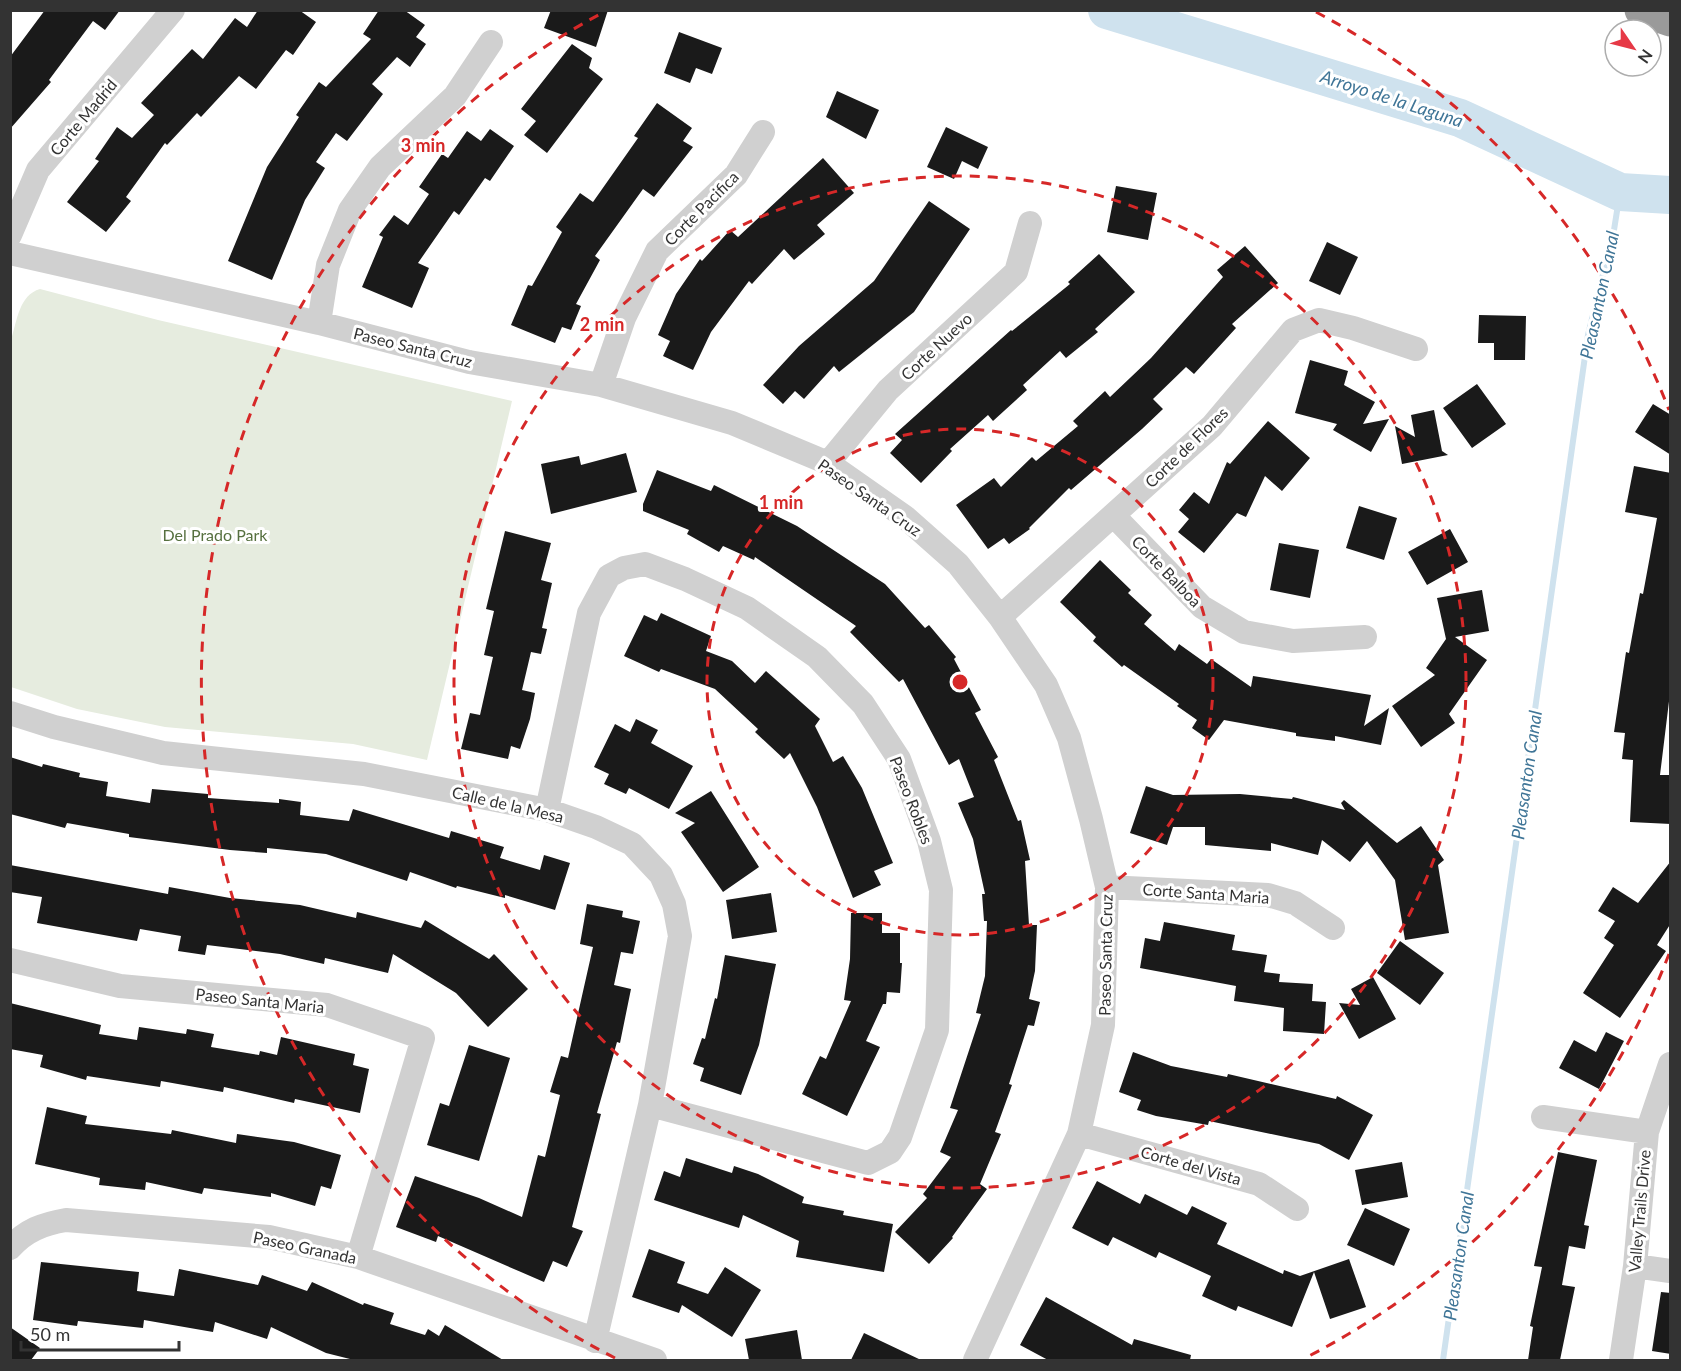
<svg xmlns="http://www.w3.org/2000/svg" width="1681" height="1371" font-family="Lato,sans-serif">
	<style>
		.green { fill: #e6ecdf }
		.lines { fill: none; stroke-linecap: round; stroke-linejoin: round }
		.stream { stroke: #cfe2ee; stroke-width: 6 }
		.river { stroke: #cfe2ee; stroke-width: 38 }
		.building { fill: #1a1a1a }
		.minor { stroke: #d0d0d0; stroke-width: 24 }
		.motorway { stroke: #9a9a9a; stroke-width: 33 }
		.ring { fill: none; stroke: #d62828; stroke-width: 3; stroke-dasharray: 10 8 }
		.labels { text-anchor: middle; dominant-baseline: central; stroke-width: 6; stroke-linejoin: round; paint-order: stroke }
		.street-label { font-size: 16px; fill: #333; stroke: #fff }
		.park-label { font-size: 16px; fill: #56703f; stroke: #fff }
		.water-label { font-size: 18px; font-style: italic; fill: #3f7597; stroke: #fff }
		.centre { fill: #d62828; stroke: #fff; stroke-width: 3 }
		.ring-label { font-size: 18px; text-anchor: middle; font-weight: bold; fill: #d62828; stroke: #fff; stroke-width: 6; stroke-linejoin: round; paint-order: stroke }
	</style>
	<rect width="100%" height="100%" fill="#fff"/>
	<path class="green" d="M40 289 158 320 512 401 427 760 353 744 165 727 77 709 11 687V340C17 321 19 295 40 289Z"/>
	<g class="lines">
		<path class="stream" d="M1443 1360 1588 335 1614 230 1620 192"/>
		<path class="river" d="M1107 10 1460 118 1620 192 1670 195"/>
	</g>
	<path class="building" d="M45 10H120L105 30 93 21 49 80 51 82 10 129V57Z
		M258 10H299L316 22 293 55 286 50 256 89 239 76 201 117 197 113 167 145 165 143 126 197 131 201 106 232 67 202 99 161 95 159 117 127 132 138 154 115 141 103 192 49 203 59 235 18 247 27Z
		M379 10H404L425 25 416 37 426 44 410 67 397 57 372 84 383 94 347 141 336 133 316 162 325 168 305 200 272 280 228 261 267 167 299 117 296 115 319 82 326 87 371 39 363 34Z
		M551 10H608L596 47 544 28Z
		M679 32 722 48 712 74 696 68 690 83 664 73Z
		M572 44 592 58 589 68 603 79 547 153 524 135 536 121 521 109Z
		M837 91 879 110 866 139 826 117Z
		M657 103 692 128 683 141 693 147 654 197 643 189 595 256 600 260 576 304 581 306 571 330 562 327 555 343 511 325 528 285 532 286 562 232 556 227 580 193 593 202 638 138 634 136Z
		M946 127 988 147 978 169 962 161 954 179 927 167Z
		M490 129 514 146 490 181 485 178 459 215 454 211 418 263 429 268 412 308 362 287 383 237 379 235 394 215 408 225 429 194 419 187 442 154 448 158 467 131 481 141Z
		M823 158 854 193 817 225 825 234 794 260 784 249 752 284 749 281 711 332 693 370 663 356 670 341 658 335 676 294 700 259 702 261 730 230 738 237Z
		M1116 186 1157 193 1148 240 1107 232Z
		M929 201 970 229 914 312 839 372 834 366 804 399 795 391 783 404 763 385 799 346 874 281Z
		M1327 242 1358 257 1340 295 1309 281Z
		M1245 246 1278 283 1232 324 1236 328 1194 374 1186 367 1153 399 1163 409 1142 429 1071 490 1069 488 1029 528 1030 529 1009 544 1004 538 988 549 956 505 994 478 1001 487 1032 457 1036 461 1078 426 1073 421 1105 391 1110 397 1151 358 1223 277 1217 270Z
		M1099 254 1135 292 1095 329 1098 332 1066 358 1060 351 1023 385 1027 390 993 421 988 415 950 449 952 451 921 483 890 453 902 440 895 434 1011 330 1012 331 1070 284 1068 282Z
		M1479 315 1526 316 1525 360H1494V343H1478Z
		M1310 360 1348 371 1344 385 1375 402 1363 424 1389 419 1371 452 1333 430 1337 424 1295 413Z
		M1477 384 1506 424 1472 448 1443 408Z
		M1653 404 1671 415V455L1635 432Z
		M1434 410 1442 451 1448 455 1402 464 1395 426 1415 437 1411 415Z
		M1268 421 1310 458 1282 491 1265 476 1246 517 1237 513 1204 553 1178 532 1189 519 1179 510 1194 492 1209 504 1227 462 1230 464Z
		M626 453 637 492 551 514 541 464 579 456 581 465Z
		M1634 466 1671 473V685L1660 775H1671V824L1630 822 1633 760 1622 759 1625 733 1614 732 1626 652 1629 653 1640 593 1643 594 1657 518 1625 512Z
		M657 470 711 491 714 485 797 526 885 584 925 628 929 625 956 657 954 659 981 710 975 713 998 757 994 760 1018 821 1021 820 1030 860 1025 861 1029 925H1037L1035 971 1029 999 1040 1002 1034 1026 1028 1025 1009 1084 1012 1085 995 1132 1001 1134 980 1184 987 1189 952 1237 953 1238 929 1264 895 1232 927 1198 923 1194 951 1157 940 1152 958 1110 950 1108 981 1014 976 1013 985 976 987 921H984L982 894H985L973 839 958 803 974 797 959 759 949 765 903 679 899 682 850 632 856 626 755 557 754 560 723 546 719 552 687 534 689 530 643 511V504Z
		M1359 506 1397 518 1384 560 1346 548Z
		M1450 529 1468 562 1427 585 1408 552Z
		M505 531 551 543 541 580 552 583 542 628 547 629 541 654 531 652 522 690 535 693 530 719 520 749 511 746 508 759 461 749 470 713 480 715 493 657 484 655 494 611 486 609Z
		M1279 543 1319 550 1310 598 1270 590Z
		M1100 560 1131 590 1128 593 1152 615 1144 624 1175 651 1179 644 1207 664 1211 659 1251 687 1253 676 1371 695 1364 726 1389 708 1381 745 1335 736V741L1296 736V733L1224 720 1209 740 1192 728 1197 720 1177 706 1179 704 1124 665 1122 667 1093 641 1096 637 1060 602Z
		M1482 590 1489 631 1455 637 1487 660 1449 714 1455 723 1421 747 1392 706 1435 675 1426 668 1446 639 1437 598Z
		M661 613 711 636 706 651 732 661 755 683 766 671 820 719 815 726 833 762 843 756 862 788 893 863 874 871 881 885 853 898 817 807 790 753 784 759 755 732 758 729 715 689 661 669 659 672 624 656 644 615 657 621Z
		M636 719 658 730 651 743 693 766 669 809 629 788 626 794 604 784 609 774 594 767 615 724 630 732Z
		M10 757 42 767 43 764 80 773 79 777 108 782 106 796 150 803 152 789 208 794V798L279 803V799L301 802 300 815 349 821 353 809 449 838 451 831 504 847 500 858 540 870 544 855 570 863 555 910 505 895V898L457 886 456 888 410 872 407 881 326 854 267 848V853L230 850 129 837V834L67 823 65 828 10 814Z
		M1146 786 1173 795 1240 794 1292 799 1293 797 1345 810 1341 803 1344 800 1397 843 1421 826 1444 860 1438 865 1449 933 1405 940 1395 880 1367 841 1350 862 1322 840 1318 855 1271 843V851L1205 845V827H1173L1167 845 1130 833Z
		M711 791 759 867 723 892 681 832 695 823 675 813Z
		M1671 861V923L1657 945 1666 951 1620 1018 1583 993 1614 945 1604 938 1615 921 1598 911 1613 887 1638 903Z
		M10 865 168 894 169 887 230 898 300 905 356 918 357 912 421 928 425 920 489 959 494 954 528 989 488 1027 456 993 393 954 388 973 325 958 324 964 280 954 207 945 205 955 178 951 181 936 140 929 137 941 37 923 42 897 10 892Z
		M771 893 777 932 732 939 726 900Z
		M587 904 623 911 622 917 640 921 633 954 621 952 614 985 631 989 620 1043 617 1042 597 1113 601 1114 572 1227 583 1231 567 1267 553 1261 544 1282 438 1236 436 1242 396 1227 415 1176 479 1198 522 1217 538 1155 545 1157 560 1095 550 1092 561 1056 568 1058 593 947 580 944Z
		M851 913H882V933H900V963H902L900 993 887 992 886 1004H883L866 1041 880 1047 847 1116 802 1094 820 1056 826 1059 851 1001 844 1000 850 959Z
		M1164 922 1235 935 1232 950 1267 955 1264 972 1280 974 1279 982 1313 984 1312 1001 1326 1002 1324 1034 1283 1031 1284 1008 1234 1001 1236 986 1140 968 1145 938 1160 941Z
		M1400 941 1444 973 1420 1005 1377 973Z
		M725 955 776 964 759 1045 741 1095 700 1081 704 1068 693 1064 702 1038 705 1039 715 998 717 999Z
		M1373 977 1396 1019 1359 1039 1339 1003 1360 1005 1351 989Z
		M10 1003 101 1025 99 1034 137 1040 139 1027 186 1034 187 1029 214 1034 211 1047 259 1055 260 1051 277 1055 281 1037 355 1054 353 1065 369 1069 360 1113 295 1099 294 1103 224 1087 223 1092 161 1081 160 1087 87 1076 86 1080 40 1067 43 1055 10 1049Z
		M1606 1032 1624 1041 1599 1089 1559 1068 1574 1040 1596 1052Z
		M469 1045 510 1058 479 1161 427 1145 440 1103 449 1106Z
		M1133 1052 1171 1066 1227 1077 1228 1074 1336 1099 1337 1096 1373 1115 1349 1160 1319 1144 1209 1121 1208 1125 1156 1116 1137 1110 1141 1100 1119 1092Z
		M47 1107 87 1116 85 1124 171 1134 172 1130 236 1143 237 1134 294 1142 341 1155 331 1189 321 1186 315 1206 271 1193V1197L204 1188 202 1194 146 1182 145 1190 99 1185 100 1178 35 1164Z
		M1558 1152 1597 1160 1584 1225 1589 1226 1585 1249 1569 1246 1562 1285 1575 1287 1560 1360H1528L1533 1327 1530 1326 1542 1267 1534 1266Z
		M686 1158 732 1173 734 1166 758 1174 804 1197 802 1203 844 1211 843 1215 893 1224 884 1272 796 1257 799 1241 743 1215 739 1228 654 1200 664 1171 680 1177Z
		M1402 1162 1408 1197 1362 1205 1355 1170Z
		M1097 1181 1140 1204 1145 1194 1187 1215 1192 1206 1227 1223 1217 1244 1283 1274 1284 1270 1300 1276 1349 1259 1366 1307 1330 1319 1314 1272 1292 1327 1238 1306 1236 1311 1202 1296 1211 1276 1159 1252 1156 1258 1113 1237 1108 1246 1072 1228Z
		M1365 1208 1410 1229 1394 1266 1347 1245Z
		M649 1249 685 1262 677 1283 708 1294 725 1267 761 1290 732 1337 682 1305 679 1313 632 1297Z
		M41 1262 139 1272 137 1291 174 1296 179 1269 258 1285 262 1275 307 1291 312 1282 363 1305 364 1303 394 1313 390 1324 425 1335 428 1329 439 1336 445 1325 503 1360H354L326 1353 271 1327 267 1339 215 1322 213 1332 144 1320 143 1328 78 1321 77 1326 33 1320Z
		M1661 1292 1671 1293V1354L1652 1351Z
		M1046 1297 1132 1345 1134 1339 1191 1355 1190 1360H1048L1020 1345Z
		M10 1327 40 1348 31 1360H10Z
		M797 1330 802 1360H749L745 1339Z
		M864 1333 921 1360H851Z"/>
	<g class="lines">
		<path class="minor" d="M10 235 38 170 173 10
			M10 253 319 323 469 362 601 385 732 423 828 463 905 517 958 564 1000 617 1046 685 1069 738 1091 819 1107 887 1103 1025 1079 1134 975 1360
			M319 323 328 265 350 210 380 167 455 96 491 42
			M601 385 624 318 657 251 736 175 763 132
			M828 463 888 390 1016 272 1030 223
			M1113 515 1202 607 1244 632 1293 641 1365 637
			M1000 617 1212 426 1293 330 1319 320 1353 328 1416 349
			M10 713 54 727 163 753 364 774 547 810 596 827 632 844 661 875 674 904 680 936 650 1105 595 1341
			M547 810 589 613 609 576 624 568 645 564 685 579 747 608 817 657 863 704 899 759 929 841 941 890 937 1030 900 1137 890 1152 868 1163 650 1105
			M1107 887 1268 895 1295 903 1333 928
			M10 960 120 986 327 1005 423 1038 358 1257
			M1543 1117 1647 1132
			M1079 1134 1259 1184 1297 1209
			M10 1248C26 1230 43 1224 66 1220L269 1237 358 1257 655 1360
			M1635 1266 1670 1271
			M1621 1360 1635 1266 1647 1132 1670 1064"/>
		<path class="motorway" d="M1641 10 1670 20"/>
	</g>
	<g class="ring">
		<circle cx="960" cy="682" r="253"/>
		<circle cx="960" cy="682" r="506"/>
		<path d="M1669 954A759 759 0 0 1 1305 1358M615 1358A759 759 0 0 1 604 12M1316 12A759 759 0 0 1 1669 410"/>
	</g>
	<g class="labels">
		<g class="street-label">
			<text transform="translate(83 117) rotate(-50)">Corte Madrid</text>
			<text transform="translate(701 208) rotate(-45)">Corte Pacifica</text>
			<text transform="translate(936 346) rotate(-43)">Corte Nuevo</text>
			<text transform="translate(413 347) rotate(14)">Paseo Santa Cruz</text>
			<text transform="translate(1186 447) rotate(-44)">Corte de Flores</text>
			<text transform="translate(870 497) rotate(35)">Paseo Santa Cruz</text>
			<text transform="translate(1167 571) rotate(46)">Corte Balboa</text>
			<text transform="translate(912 800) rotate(69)">Paseo Robles</text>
			<text transform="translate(508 804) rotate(13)">Calle de la Mesa</text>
			<text transform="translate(1206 893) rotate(4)">Corte Santa Maria</text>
			<text transform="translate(1105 955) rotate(-89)">Paseo Santa Cruz</text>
			<text transform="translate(260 1000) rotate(6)">Paseo Santa Maria</text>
			<text transform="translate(1191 1165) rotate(16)">Corte del Vista</text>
			<text transform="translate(1639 1211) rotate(-85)">Valley Trails Drive</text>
			<text transform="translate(305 1247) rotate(12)">Paseo Granada</text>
		</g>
		<g class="park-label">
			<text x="215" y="534">Del Prado Park</text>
		</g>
		<g class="water-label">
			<text transform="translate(1392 98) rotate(18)">Arroyo de la Laguna</text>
			<text transform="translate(1599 295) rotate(-78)">Pleasanton Canal</text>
			<text transform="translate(1526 775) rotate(-82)">Pleasanton Canal</text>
			<text transform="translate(1458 1256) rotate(-82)">Pleasanton Canal</text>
		</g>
	</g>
	<circle cx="960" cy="682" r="9" class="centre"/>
	<g class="ring-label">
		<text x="423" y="152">3 min</text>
		<text x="602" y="331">2 min</text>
		<text x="781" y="509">1 min</text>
	</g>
	<rect width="1681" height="1371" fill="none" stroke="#333333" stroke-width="24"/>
	<g transform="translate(1633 48) rotate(125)"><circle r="28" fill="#ffffff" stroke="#adadad" stroke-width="1.5"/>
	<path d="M0-4.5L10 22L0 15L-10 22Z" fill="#e63946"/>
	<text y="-9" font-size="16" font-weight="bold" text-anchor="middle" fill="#333333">N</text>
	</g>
	<path d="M21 1341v9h158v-9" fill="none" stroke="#333333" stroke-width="3"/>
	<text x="30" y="1341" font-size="18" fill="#333333" stroke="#ffffff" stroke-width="4.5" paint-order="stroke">50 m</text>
</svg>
